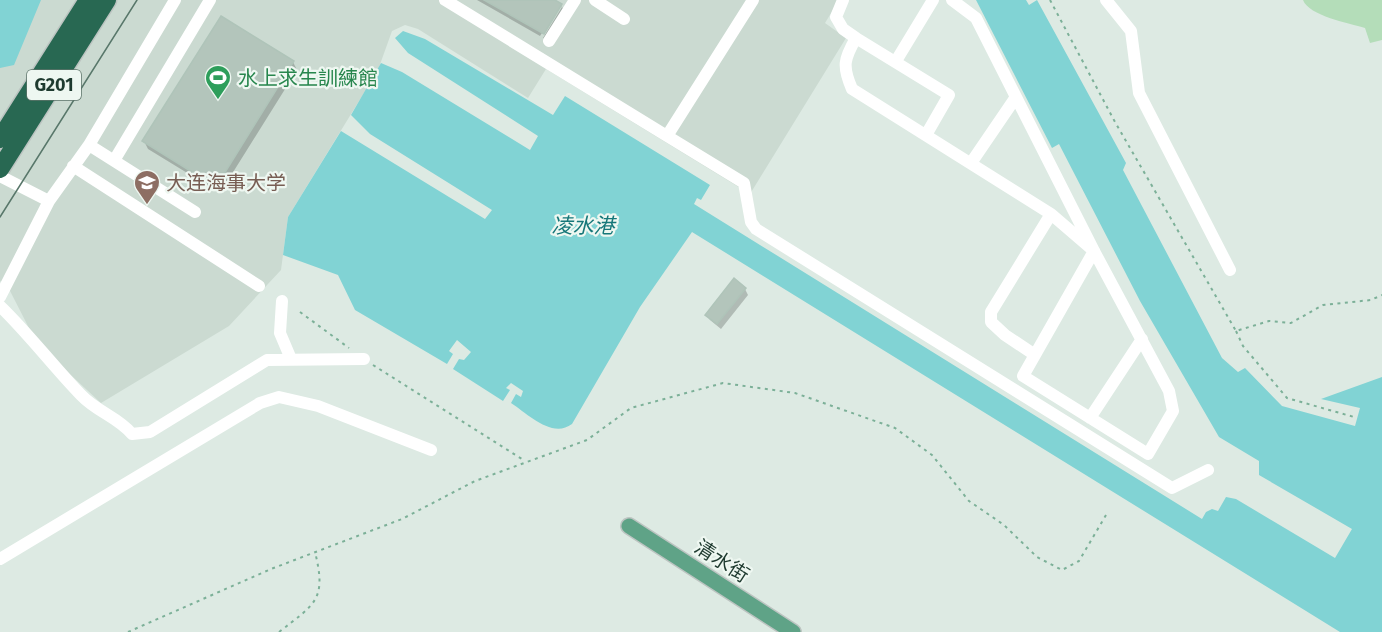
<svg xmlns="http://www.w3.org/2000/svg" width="1382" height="632" font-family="'Fira Sans','Noto Sans SC',sans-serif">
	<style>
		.built { fill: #cbdad1 }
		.green { fill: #b4ddb9 }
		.water { fill: #81d3d4 }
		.shadow { fill: #0003 }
		.building { fill: #b3c5bb; stroke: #afc4b9; stroke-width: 1.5 }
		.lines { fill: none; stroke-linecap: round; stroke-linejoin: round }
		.major-casing { stroke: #bcc4c1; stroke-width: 18 }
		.highway-casing { stroke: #bcc4c1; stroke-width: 21 }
		.path { stroke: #7cb098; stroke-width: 2; stroke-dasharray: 3 4.5; stroke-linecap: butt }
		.minor { stroke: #fff; stroke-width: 12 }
		.major { stroke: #5fa387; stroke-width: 15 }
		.highway { stroke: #286852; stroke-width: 18 }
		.tram { stroke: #58776a; stroke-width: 1.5 }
		.labels { text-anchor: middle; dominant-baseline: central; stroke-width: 4.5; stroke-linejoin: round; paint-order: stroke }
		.shield { fill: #eef7f1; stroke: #5c7369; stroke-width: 1.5 }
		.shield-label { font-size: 18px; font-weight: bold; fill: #1e3a2f }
		.leisure-label { font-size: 20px; fill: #27864d; stroke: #eef7f1; text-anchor: start }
		.education-label { font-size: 20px; fill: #785e54; stroke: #eef7f1; text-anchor: start }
		.street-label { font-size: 20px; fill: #1e3a2f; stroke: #eef7f1 }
		.water-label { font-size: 21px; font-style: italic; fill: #167779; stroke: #eef7f1 }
	</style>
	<rect width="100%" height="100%" fill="#ddeae3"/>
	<path class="built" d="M0 0H839L825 23 846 38 750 194 546 69 528 98 418 29 405 25 392 31 378 70 288 217 281 270 229 326 101 403 60 365 30 330 8 287 0 281Z"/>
	<path class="green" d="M1303 0H1382V40L1370 43 1365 28C1349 23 1309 16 1303 0Z"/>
	<path class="water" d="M0 0H41L14 65 0 68Z
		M976 0H1026L1029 5 1037 0 1126 163 1123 170 1222 358 1238 372 1245 368 1282 406 1355 426 1360 408 1321 399 1382 377V632H1340L692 232 640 307 572 424C552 439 528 414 511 403L516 394 521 397 523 391 511 383 506 388 510 390 503 401 453 369 459 359 464 360 471 352 457 340 449 351 453 354 447 364 355 310 338 275 283 255 288 217 341 131 485 219 492 210 370 134 351 115 381 63 402 72 530 150 538 136 408 53 395 38 403 31 425 39 553 115 565 96 710 185 701 200 697 198 694 204 1202 519 1206 512 1212 509 1218 511 1226 497 1236 499 1335 558 1352 529 1259 475V461L1219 437 1140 301 1059 144 1052 148Z"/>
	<path class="shadow" d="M477 0H552L562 7H559L540 36Z
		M562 7 566 13 548 41 543 38Z
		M293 62 297 70 220 193 148 149 144 141Z
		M745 289 748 295 721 329 710 320 706 315Z"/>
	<path class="building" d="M484 0H555L562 4 544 34Z
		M221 16 294 61 216 187 142 141Z
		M734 278 746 288 717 324 705 315Z"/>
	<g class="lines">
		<defs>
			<path id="major" d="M629 526 793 632"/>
			<path id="highway" d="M0 139 88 0
				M0 169 107 0"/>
		</defs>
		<use href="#major" class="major-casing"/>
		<use href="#highway" class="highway-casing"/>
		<path class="path" d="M1050 0 1115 122 1236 331 1269 321 1291 323 1323 305 1371 300 1382 295
			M300 312 349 348
			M1236 331 1243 346 1287 398 1354 417
			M373 365 525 461
			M128 632 271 569 402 519 475 481 587 440 631 408 723 383 795 393 895 428 932 455 969 501 1004 525 1037 557 1062 570 1079 561 1106 515
			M279 632C315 604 327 600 315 552"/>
		<path class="minor" d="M445 0 667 136 753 0
			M595 0 624 19
			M843 0 836 17 843 29 856 38C844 59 842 66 852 89L1051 214 1094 251 1023 376 1148 454 1173 411 1169 391 1094 251 976 18 952 0
			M1106 0 1131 31 1139 93 1230 270
			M856 38 949 95 926 135
			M549 41 575 0
			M896 61 933 0
			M667 136 744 183 751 222 756 229 1172 488 1208 470
			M89 145 175 0
			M115 159 210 0
			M971 163 1016 97
			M73 166 259 286
			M0 176 49 201
			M0 297 49 201 89 145 195 212
			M282 301 280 333 291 359
			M0 306C29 334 53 366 81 395 97 412 118 417 132 434L150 432 267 360 364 359
			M1035 355 1005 335 991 322V312L1051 214
			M1090 418 1142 339
			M0 559 260 403 279 397 318 406 431 450"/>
		<use href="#major" class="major"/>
		<use href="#highway" class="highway"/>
		<path class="tram" d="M0 217 137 0"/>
	</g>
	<defs>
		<symbol id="stadium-pin" viewBox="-11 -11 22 30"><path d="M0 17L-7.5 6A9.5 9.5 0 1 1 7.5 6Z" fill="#2e9e5b" stroke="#eef7f1"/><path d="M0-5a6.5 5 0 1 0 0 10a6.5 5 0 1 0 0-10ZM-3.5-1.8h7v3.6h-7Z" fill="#fff"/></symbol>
		<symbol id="university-pin" viewBox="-11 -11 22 30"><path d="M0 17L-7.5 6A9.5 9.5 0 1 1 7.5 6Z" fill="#8d6e63" stroke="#eef7f1"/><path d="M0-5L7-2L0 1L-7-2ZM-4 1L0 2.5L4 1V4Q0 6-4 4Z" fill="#fff"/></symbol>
	</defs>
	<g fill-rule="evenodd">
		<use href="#stadium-pin" x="203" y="63" width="30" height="40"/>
		<use href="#university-pin" x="132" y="168" width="30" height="40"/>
	</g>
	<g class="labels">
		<rect class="shield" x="27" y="70" width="54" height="30" rx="4.5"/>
		<g class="shield-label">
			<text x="54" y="85">G201</text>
		</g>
		<g class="leisure-label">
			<text x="238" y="78">水上求生訓練館</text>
		</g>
		<g class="education-label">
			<text x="166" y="183">大连海事大学</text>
		</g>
		<g class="street-label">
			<text transform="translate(722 561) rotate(33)">清水街</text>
		</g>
		<g class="water-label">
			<text x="583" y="226">凌水港</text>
		</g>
	</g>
</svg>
